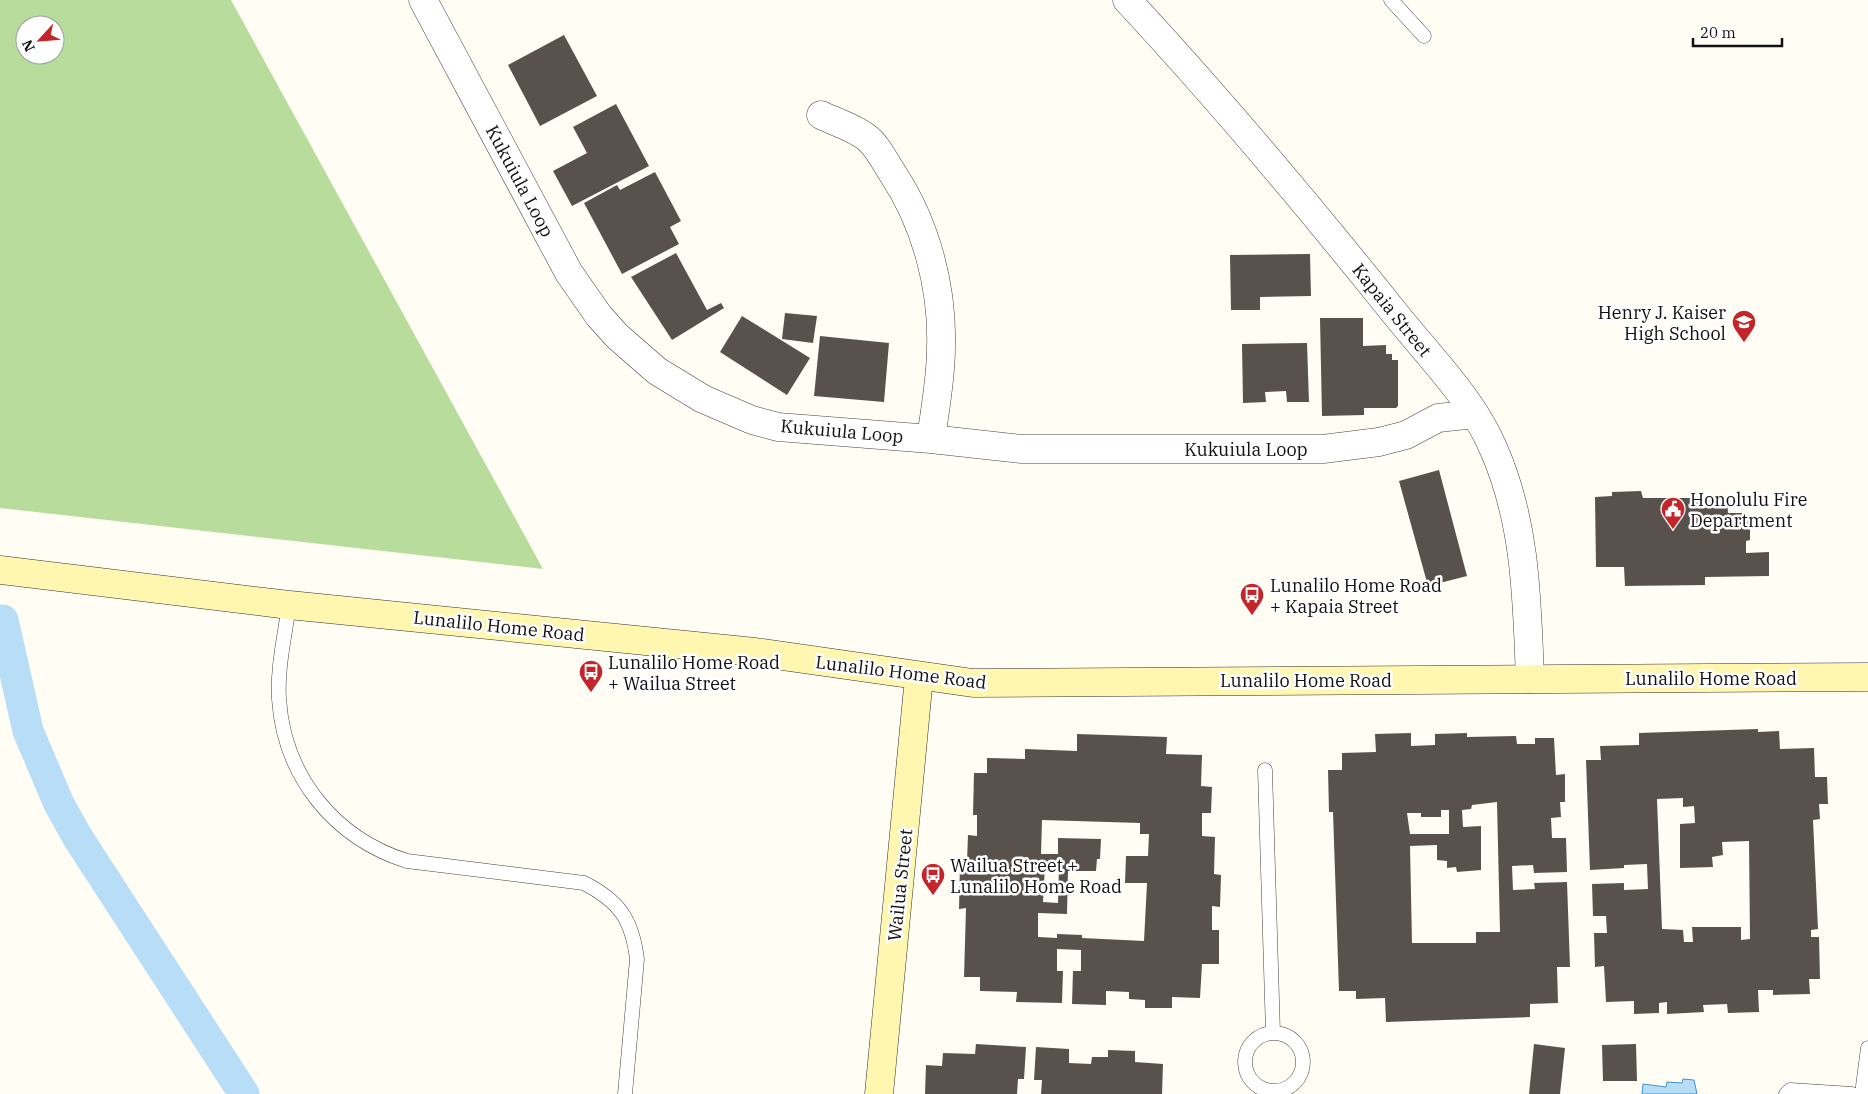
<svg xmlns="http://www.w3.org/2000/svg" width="1868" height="1094" font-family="'IBM Plex Serif',serif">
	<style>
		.forest { fill: #b7dc9b; fill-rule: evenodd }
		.water { fill: #b8def7; stroke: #3d93cf }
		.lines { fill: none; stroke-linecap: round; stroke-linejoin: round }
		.canal { stroke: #b8def7; stroke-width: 31 }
		.building { fill: #59524c; fill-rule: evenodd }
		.service-casing { stroke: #434343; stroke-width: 15 }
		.minor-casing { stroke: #434343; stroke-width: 29 }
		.secondary-casing { stroke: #323232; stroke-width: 29 }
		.service { stroke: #fff; stroke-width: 14 }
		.minor { stroke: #fff; stroke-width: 28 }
		.secondary { stroke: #fff7af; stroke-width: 28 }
		.labels { text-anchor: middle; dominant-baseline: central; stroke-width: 5; stroke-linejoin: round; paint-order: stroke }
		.street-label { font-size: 18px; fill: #101010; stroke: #fff }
		.poi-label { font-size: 18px; fill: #101010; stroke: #fff; text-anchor: start }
	</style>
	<rect width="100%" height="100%" fill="#fffdf4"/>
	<path class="forest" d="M0 0H231L543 569 0 508ZM25 25H55V55H25Z"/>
	<path class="water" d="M1683 1079 1694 1080 1697 1094H1642L1643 1084 1666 1087 1667 1082 1682 1083Z"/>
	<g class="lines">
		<path class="canal" d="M3 620 28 731 59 804 78 838 244 1094"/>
	</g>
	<path class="building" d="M564 35 597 96 540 126 508 65Z
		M616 104 649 166 572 206 553 171 587 153 573 127Z
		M655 172 681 221 670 227 679 244 622 274 584 203 617 185 620 190Z
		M676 253 707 310 721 303 724 308 672 340 631 277Z
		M1310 254 1311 296 1260 297V310H1231L1230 255Z
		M785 313 817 316 813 343 782 339Z
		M742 316 810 358 787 395 720 352Z
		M1320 318H1363V346L1386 345V354H1392V360H1398V406L1396 408H1364V415L1322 416Z
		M820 336 889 343 884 402 814 396Z
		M1307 343 1309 402H1287L1286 391 1265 392 1266 402 1243 403 1242 344Z
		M1439 470 1467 576 1428 586 1399 481Z
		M1641 491 1643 498H1727L1728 513H1745L1746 519H1750V540L1746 541V553L1769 552V576L1705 577V585L1625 586 1624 567H1596L1595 497 1612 496V492Z
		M1758 729V732L1779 731 1780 749 1814 748 1815 777H1827L1828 804H1819L1820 819 1813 820 1818 929 1811 930V937H1819L1820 979H1809L1810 994 1773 995V990H1758L1759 1012 1728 1013 1727 1004 1703 1005 1704 1012 1667 1014V1002L1659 1003V1013L1634 1014V1001L1606 1002 1604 966 1595 967 1594 933H1607L1606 916H1593L1592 884 1624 883V890L1648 889 1647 864 1624 865V868L1590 870 1586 760H1601L1600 746 1639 745V733ZM1683 798V807L1694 806 1695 823 1680 824V868L1713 867 1712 857 1723 855 1722 842 1749 841 1750 939 1741 940V927H1692L1693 942H1684L1683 930 1662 929 1657 799Z
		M1411 733V746L1435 745V734L1467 733V737L1516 736 1517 744H1535V738H1554L1556 775 1565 774V802H1560L1561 817 1551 818 1552 838H1566L1567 872 1534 873 1533 865 1512 866 1513 890 1535 889 1534 883 1567 882 1570 967H1557L1558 1003 1530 1004V1017L1386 1022 1385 998 1356 999V991H1339L1333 812H1329L1328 770H1342V753L1376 752 1375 734ZM1497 802 1500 932H1476V943H1412L1410 846 1437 845V860L1447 861V868L1456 867 1457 872 1481 870V826L1463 827 1462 810 1471 809 1472 805ZM1441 810H1449V834H1410L1407 813H1421V817H1441Z
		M1077 734 1167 737 1166 754 1202 755 1201 786 1212 787 1211 813H1202V836L1215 837 1214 874 1221 875 1220 907 1212 906V930H1219V964H1202L1200 998 1172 997V1008H1145V1000L1129 999V992L1106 991V1005L1072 1004 1073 971H1081V950L1057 949V971H1063L1062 1003 1016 1002 1017 992 980 991V977H964L966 908 959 909 960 862H967L968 835 977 836V815H973L974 773H987V758L1025 759V749L1077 751ZM1042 820 1140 823V834H1149L1148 856H1126L1125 883H1147L1144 941 1082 938V935L1057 934V938L1038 937V913L1067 914 1068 871H1096L1097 859H1100L1101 839 1058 838V854H1041ZM1045 865 1059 866 1058 903 1043 902Z
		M976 1044 1026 1047 1024 1079H1018L1017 1094H925L926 1065 942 1066 943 1053 975 1054Z
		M1534 1044 1565 1048 1560 1094H1529Z
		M1636 1044 1637 1081H1603L1602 1045Z
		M1036 1047 1069 1049V1063L1091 1064 1092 1057H1108V1050L1135 1051V1062L1163 1064 1162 1094H1041L1042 1080H1034Z"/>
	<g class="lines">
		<defs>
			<path id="service" d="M1391 0 1424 36
				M289 605C285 635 277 668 279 699 284 776 334 838 407 861L584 883C619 901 632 919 637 959L625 1094
				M1265 770 1273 1033
				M1245 1062a29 29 0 1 1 58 0a29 29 0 1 1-58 0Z
				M1786 1094 1790 1090 1852 1094
				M1862 1094 1868 1048"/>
			<path id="minor" d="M423 0 569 273 599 316 617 336 657 371 703 399 752 420 778 427 931 439 1022 449H1323L1379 442 1406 435 1438 418 1475 414
				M1127 0C1220 100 1308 205 1393 311 1427 354 1473 399 1494 450 1526 523 1527 600 1530 679
				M821 115C835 122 853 127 866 137 877 145 885 162 893 174 926 224 943 288 941 348 941 378 935 409 931 439"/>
			<path id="secondary" d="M0 570 289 605 755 652 973 683 1868 677
				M879 1094 919 677"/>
		</defs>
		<use href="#service" class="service-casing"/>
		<use href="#minor" class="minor-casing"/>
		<use href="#secondary" class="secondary-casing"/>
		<use href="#service" class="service"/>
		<use href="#minor" class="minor"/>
		<use href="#secondary" class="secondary"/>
	</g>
	<defs>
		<symbol id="school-pin" viewBox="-11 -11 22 30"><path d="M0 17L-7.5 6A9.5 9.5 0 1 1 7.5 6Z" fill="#c4252a" stroke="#fff"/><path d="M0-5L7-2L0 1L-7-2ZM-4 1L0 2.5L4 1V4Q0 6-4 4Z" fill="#fff"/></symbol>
		<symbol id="civic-pin" viewBox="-11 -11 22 30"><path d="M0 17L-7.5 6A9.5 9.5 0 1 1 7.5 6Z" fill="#c4252a" stroke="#fff"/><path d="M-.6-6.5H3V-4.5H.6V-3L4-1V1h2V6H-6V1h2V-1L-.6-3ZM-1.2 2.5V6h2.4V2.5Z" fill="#fff"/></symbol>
		<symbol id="bus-pin" viewBox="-11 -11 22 30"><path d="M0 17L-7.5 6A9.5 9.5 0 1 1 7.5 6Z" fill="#c4252a" stroke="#fff"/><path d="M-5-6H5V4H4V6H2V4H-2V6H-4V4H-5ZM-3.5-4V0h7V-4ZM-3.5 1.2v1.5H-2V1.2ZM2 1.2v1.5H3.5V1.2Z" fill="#fff"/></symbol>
	</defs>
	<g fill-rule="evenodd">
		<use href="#school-pin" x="1730" y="308" width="28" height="38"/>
		<use href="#civic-pin" x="1659" y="495" width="28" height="38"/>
		<use href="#bus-pin" x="1238" y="581" width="28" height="38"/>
		<use href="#bus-pin" x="577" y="658" width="28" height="38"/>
		<use href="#bus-pin" x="919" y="861" width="28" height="38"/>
	</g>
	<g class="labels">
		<g class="street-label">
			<text transform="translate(520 181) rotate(62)">Kukuiula Loop</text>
			<text transform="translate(1392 310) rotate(51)">Kapaia Street</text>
			<text transform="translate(842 431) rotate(5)">Kukuiula Loop</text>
			<text x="1246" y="449">Kukuiula Loop</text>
			<text transform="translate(499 626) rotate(6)">Lunalilo Home Road</text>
			<text transform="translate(901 672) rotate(7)">Lunalilo Home Road</text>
			<text x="1711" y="678">Lunalilo Home Road</text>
			<text x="1306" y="680">Lunalilo Home Road</text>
			<text transform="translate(900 885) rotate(-84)">Wailua Street</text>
		</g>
		<g class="poi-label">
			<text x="1726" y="312" text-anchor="end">Henry J. Kaiser<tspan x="1726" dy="21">High School</tspan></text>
			<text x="1690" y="499">Honolulu Fire<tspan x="1690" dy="21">Department</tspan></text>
			<text x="1270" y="585">Lunalilo Home Road<tspan x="1270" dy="21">+ Kapaia Street</tspan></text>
			<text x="608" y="662">Lunalilo Home Road<tspan x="608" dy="21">+ Wailua Street</tspan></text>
			<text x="950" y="865">Wailua Street +<tspan x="950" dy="21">Lunalilo Home Road</tspan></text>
		</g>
	</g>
	<g transform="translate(40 40) rotate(244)"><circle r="24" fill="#ffffff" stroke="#9f9f9f"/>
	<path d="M0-4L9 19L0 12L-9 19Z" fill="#c4252a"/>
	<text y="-8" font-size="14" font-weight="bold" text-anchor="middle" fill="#101010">N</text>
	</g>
	<path d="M1693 38v8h89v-8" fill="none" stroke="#101010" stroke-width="2.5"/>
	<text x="1700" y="38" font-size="15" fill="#101010" stroke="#ffffff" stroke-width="4" paint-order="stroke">20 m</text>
</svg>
